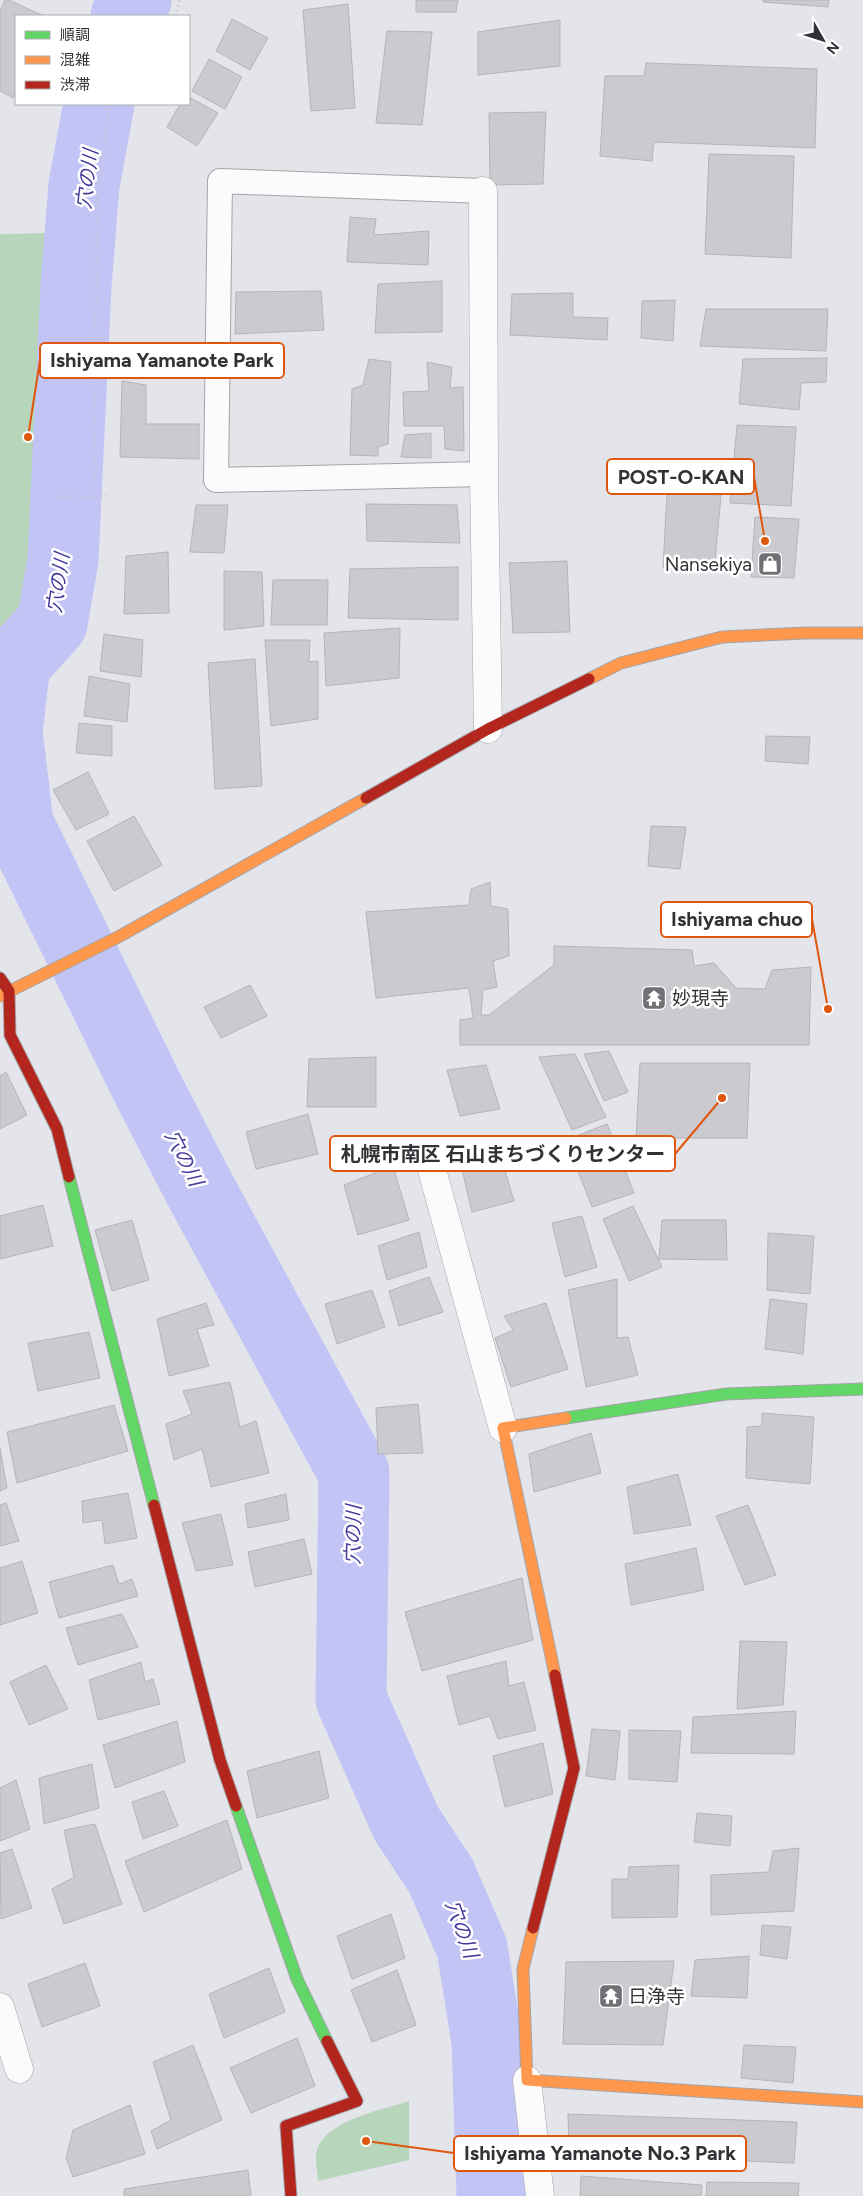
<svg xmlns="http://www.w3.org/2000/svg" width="863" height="2196" font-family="Figtree,'Noto Sans JP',sans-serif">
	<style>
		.green { fill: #b7d5ba }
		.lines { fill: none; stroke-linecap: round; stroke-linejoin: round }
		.stream { stroke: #c2c4f6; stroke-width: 11 }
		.river { stroke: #c2c4f6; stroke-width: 71 }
		.building { fill: #cacacf; stroke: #b4b4b9 }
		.lane-casing { stroke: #a4a4a8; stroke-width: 26 }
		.street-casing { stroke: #a4a4a8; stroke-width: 29 }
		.fast-casing { stroke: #a4a4a8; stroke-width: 13 }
		.slow-casing { stroke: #a4a4a8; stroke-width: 13 }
		.jam-casing { stroke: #a4a4a8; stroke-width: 13 }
		.path { stroke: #c5c5c7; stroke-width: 3; stroke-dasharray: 1 4; stroke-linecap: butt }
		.lane { stroke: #fbfbfc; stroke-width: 24 }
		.street { stroke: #fbfbfc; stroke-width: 28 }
		.fast { stroke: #63d668; stroke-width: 11 }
		.slow { stroke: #ff974d; stroke-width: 11 }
		.jam { stroke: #b3261e; stroke-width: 11 }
		.labels { text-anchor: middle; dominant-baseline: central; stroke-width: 5; stroke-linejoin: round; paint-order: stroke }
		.poi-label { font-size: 19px; fill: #313236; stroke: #fff; text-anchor: start }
		.water-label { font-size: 20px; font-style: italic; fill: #443a9a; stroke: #fff }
		.leader { fill: none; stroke: #df570e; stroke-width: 2 }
		.callout-dot { fill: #df570e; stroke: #fff; stroke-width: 2 }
		.callout { fill: #fff; stroke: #df570e; stroke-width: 2 }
		.callout-label { font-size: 20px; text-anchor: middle; font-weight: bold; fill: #313236 }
	</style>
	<rect width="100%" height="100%" fill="#e4e5eb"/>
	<path class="green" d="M59 233 49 358 55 415 58 459 54 537 50 579 31 641 0 640V234Z
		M409 2101V2160L318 2181C318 2172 314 2158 317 2150 326 2120 382 2110 409 2101Z"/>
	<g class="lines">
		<path class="stream" d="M0 776 13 778"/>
		<path class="river" d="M126 16 136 0
			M99 104 84 185 76 286 63 560 52 623 15 664 7 731 18 824 148 1089 199 1188 354 1473 351 1699 406 1823 441 1876 472 1948 487 2041 492 2196"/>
	</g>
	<path class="building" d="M5 0H9L44 16H16V91L13 98 0 91V11Z
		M416 0H458L456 12H416Z
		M763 0H829L828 7 763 2Z
		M348 4 355 108 311 111 303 10Z
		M232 19 268 38 250 70 216 51Z
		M560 20V66L478 75V32Z
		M387 31 432 32 422 125 376 123Z
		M209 59 242 77 225 109 192 91Z
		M646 63 817 69 815 148 654 142 652 161 600 156 605 76H644Z
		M189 97 218 113 197 146 167 127 180 104H189Z
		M546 112 543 184 490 185 489 113Z
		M709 154 794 156 791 258 705 254Z
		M350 217 376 219 374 235 429 231 428 265 347 262Z
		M442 281V332L375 333 378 284Z
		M321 291 324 330 235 334 236 292Z
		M573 293V317L608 318 607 340 510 335 512 294Z
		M675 300 673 341 641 338 642 301Z
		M706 309H828L826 351 700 346Z
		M827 358 826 382 801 383 799 410 739 404 743 359Z
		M369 359 391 362 388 444 378 447V456L350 455 352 389 363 385Z
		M427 362 452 367 450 388 463 387 464 451 445 449 444 426H404L403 392 429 391Z
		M122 381 146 385V424H199V459L120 457Z
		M737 425 796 427 791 506 730 503Z
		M431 433V458L401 457 405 435Z
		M667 493 721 495 714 572 663 568Z
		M366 504 457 505 460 543 367 541Z
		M196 505H228L224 553 190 552Z
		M755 517 799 519 794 578 751 577Z
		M168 552 169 613 124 614 126 556Z
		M567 561 570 632 513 633 509 563Z
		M458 567V620L348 618 350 569Z
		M224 571 262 572 264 626 224 630Z
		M273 580H328L327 625H271Z
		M400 628 399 678 326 686 324 633Z
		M104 634 143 640 141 677 100 671Z
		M265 640H310L309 662 318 661V719L271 726Z
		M255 659 262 786 215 789 208 663Z
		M89 676 130 684 127 722 84 716Z
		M79 723 112 726V756L76 753Z
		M766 736 810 737 808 764 765 761Z
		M88 772 109 814 76 830 53 790Z
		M134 816 162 865 114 891 87 841Z
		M651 826 686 827 680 869 648 866Z
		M490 882 491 906 508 909 509 956 493 961 497 987 483 990 481 1015H489L554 965V946L692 950 694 966 714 963 736 988 765 989 772 970 811 967 809 1045H460V1020L473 1018 469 988 376 998 366 912 469 905 471 889Z
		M250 985 267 1016 221 1038 204 1007Z
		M609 1051 628 1092 604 1101 584 1054Z
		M575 1054 606 1117 572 1130 539 1057Z
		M376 1057V1107H307L309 1059Z
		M640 1063H750L747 1138H636Z
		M486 1065 500 1109 460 1116 447 1070Z
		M6 1072 27 1115 0 1129V1076Z
		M308 1114 318 1154 256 1169 246 1132Z
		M607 1124 634 1193 592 1207 566 1140Z
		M497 1144 514 1201 472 1212 459 1156Z
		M393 1166 409 1220 358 1235 344 1185Z
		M43 1205 53 1246 0 1259V1216Z
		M633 1206 662 1267 629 1281 603 1219Z
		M582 1216 597 1267 565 1277 552 1223Z
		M132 1220 149 1280 112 1291 95 1230Z
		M662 1220H726L727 1260 659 1259Z
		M419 1232 427 1267 387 1280 378 1246Z
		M768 1233 814 1236 810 1294 767 1290Z
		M429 1277 443 1312 399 1326 389 1291Z
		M617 1279V1338L628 1337 638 1375 586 1387 568 1290Z
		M372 1290 385 1327 337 1344 325 1304Z
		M770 1299 807 1304 803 1354 765 1349Z
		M206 1303 214 1325 197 1329 209 1366 169 1376 157 1319Z
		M546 1303 568 1369 511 1387 495 1338 513 1330 504 1316Z
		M89 1332 100 1378 38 1391 28 1343Z
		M230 1382 240 1427 256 1421 269 1473 211 1487 202 1449 174 1460 166 1424 192 1414 183 1391Z
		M418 1404 423 1453 378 1454 376 1408Z
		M114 1405 128 1451 17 1483 7 1432Z
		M762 1413 814 1417 810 1484 746 1478 747 1427 762 1426Z
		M591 1433 601 1473 534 1492 529 1454Z
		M0 1448 7 1488 0 1491Z
		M678 1474 691 1525 634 1534 627 1487Z
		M128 1493 137 1538 105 1544 102 1520 83 1523 82 1501Z
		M286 1494 289 1520 248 1528 245 1504Z
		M6 1503 19 1541 0 1546V1505Z
		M748 1505 776 1575 745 1585 716 1516Z
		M221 1514 233 1565 196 1571 182 1523Z
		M304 1539 312 1574 255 1587 248 1552Z
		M696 1548 704 1590 631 1605 625 1564Z
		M22 1561 38 1613 0 1625V1568Z
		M113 1565 119 1584 132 1579 138 1596 59 1618 49 1582Z
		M522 1578 533 1640 422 1671 405 1612Z
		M122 1614 138 1647 78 1665 66 1628Z
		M740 1641 787 1642 783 1705 737 1709Z
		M506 1661 509 1686 524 1682 536 1730 498 1739 490 1716 459 1725 447 1676Z
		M141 1662 145 1682 153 1679 160 1704 98 1720 89 1680Z
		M46 1665 68 1709 29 1725 10 1682Z
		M796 1711 794 1754 691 1753 693 1717Z
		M177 1721 185 1762 115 1788 103 1745Z
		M592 1729 620 1731 615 1780 586 1776Z
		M629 1730 681 1731 677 1782 629 1779Z
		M543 1743 553 1794 505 1807 493 1756Z
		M319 1751 329 1798 257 1818 247 1771Z
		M92 1764 99 1808 44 1824 39 1778Z
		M16 1780 30 1829 0 1841V1788Z
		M164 1791 178 1826 143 1839 132 1802Z
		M697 1813 732 1816 730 1846 694 1842Z
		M227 1820 242 1869 144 1912 125 1861Z
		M95 1824 122 1904 64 1924 52 1889 74 1877 64 1830Z
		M799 1848 794 1911 711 1915V1875L769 1872 773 1851Z
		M12 1849 32 1908 1 1919 0 1853Z
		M679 1865 677 1917 612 1918V1879H628L629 1867Z
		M391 1914 405 1958 352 1979 337 1936Z
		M762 1925 791 1927 787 1959 760 1955Z
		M749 1956 747 1998 691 1996 695 1960Z
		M674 1961 663 2045 563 2044 566 1962Z
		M85 1963 100 2006 42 2027 28 1984Z
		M269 1968 285 2012 224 2038 209 1994Z
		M397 1970 416 2025 372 2042 351 1990Z
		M297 2038 315 2086 251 2113 230 2068Z
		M193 2045 222 2120 157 2149 151 2131 171 2120 153 2062Z
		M744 2045 796 2047 793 2083 741 2078Z
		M130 2105 145 2154 73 2177 66 2158 73 2130Z
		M568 2114 797 2122 794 2163 569 2154Z
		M248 2170 251 2196H124V2189Z
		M581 2176 702 2185 701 2196H580Z
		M707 2182 799 2183 798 2196H706Z"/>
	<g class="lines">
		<defs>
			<path id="lane" d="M483 191 220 181 216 480 484 474"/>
			<path id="street" d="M483 191 484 474 488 729
				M432 1170 503 1428
				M0 2007 19 2069
				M527 2080 540 2196"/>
			<path id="fast" d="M69 1177 154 1505
				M566 1418 726 1394 863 1389
				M236 1806 297 1979 327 2041"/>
			<path id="slow" d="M589 679 621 663 722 637 806 633H863
				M0 996 120 936 366 798
				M555 1675 503 1428 566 1418
				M533 1928 523 1969 527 2080 863 2102"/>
			<path id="jam" d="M366 798 488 729 589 679
				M0 978 9 991 10 1035 57 1129 69 1177
				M154 1505 220 1760 236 1806
				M533 1928 574 1768 555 1675
				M291 2196 286 2126 357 2101 327 2041"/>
		</defs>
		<use href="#lane" class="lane-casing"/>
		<use href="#street" class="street-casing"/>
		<use href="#fast" class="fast-casing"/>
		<use href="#slow" class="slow-casing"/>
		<use href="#jam" class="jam-casing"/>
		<path class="path" d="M175 16 180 0
			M56 496 93 498 110 495
			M93 498 98 186 109 109 112 104"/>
		<use href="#lane" class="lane"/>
		<use href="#street" class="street"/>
		<use href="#fast" class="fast"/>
		<use href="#slow" class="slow"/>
		<use href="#jam" class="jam"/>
	</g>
	<defs>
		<symbol id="shop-square" viewBox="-11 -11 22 22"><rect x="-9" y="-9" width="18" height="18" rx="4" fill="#707175" stroke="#fff"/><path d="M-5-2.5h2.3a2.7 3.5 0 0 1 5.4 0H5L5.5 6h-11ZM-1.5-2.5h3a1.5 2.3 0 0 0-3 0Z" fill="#fff"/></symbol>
		<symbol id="temple-square" viewBox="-11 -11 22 22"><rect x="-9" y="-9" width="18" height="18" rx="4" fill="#707175" stroke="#fff"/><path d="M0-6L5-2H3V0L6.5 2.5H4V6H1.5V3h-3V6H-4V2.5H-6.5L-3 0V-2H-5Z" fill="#fff"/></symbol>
	</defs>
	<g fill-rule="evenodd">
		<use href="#shop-square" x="756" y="550" width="28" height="28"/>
		<use href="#temple-square" x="640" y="984" width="28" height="28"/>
		<use href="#temple-square" x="597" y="1982" width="28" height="28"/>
	</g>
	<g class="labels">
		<g class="poi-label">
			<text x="752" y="564" text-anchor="end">Nansekiya</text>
			<text x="672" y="998">妙現寺</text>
			<text x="628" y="1996">日浄寺</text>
		</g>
		<g class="water-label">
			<text transform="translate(87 179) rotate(-83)">穴の川</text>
			<text transform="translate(58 583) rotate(-82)">穴の川</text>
			<text transform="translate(184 1158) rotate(63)">穴の川</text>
			<text transform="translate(353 1535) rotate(-89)">穴の川</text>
			<text transform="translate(462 1929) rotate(70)">穴の川</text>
		</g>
	</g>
	<path class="leader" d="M28 437L40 360M765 541L754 477M828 1009L812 919M722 1098L675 1154M366 2141L454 2153"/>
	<g class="callout-dot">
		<circle cx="28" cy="437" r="5"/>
		<circle cx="765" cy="541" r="5"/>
		<circle cx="828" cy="1009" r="5"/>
		<circle cx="722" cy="1098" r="5"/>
		<circle cx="366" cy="2141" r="5"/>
	</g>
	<g class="callout">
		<rect x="40" y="343" width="244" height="35" rx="5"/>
		<rect x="607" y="459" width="147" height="35" rx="5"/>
		<rect x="661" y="902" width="151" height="35" rx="5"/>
		<rect x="330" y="1136" width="345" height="35" rx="5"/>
		<rect x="454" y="2136" width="292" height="35" rx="5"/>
	</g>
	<g class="callout-label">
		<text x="162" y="367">Ishiyama Yamanote Park</text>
		<text x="681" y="484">POST-O-KAN</text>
		<text x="737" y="926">Ishiyama chuo</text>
		<text x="503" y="1161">札幌市南区 石山まちづくりセンター</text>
		<text x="600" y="2160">Ishiyama Yamanote No.3 Park</text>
	</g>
	<rect x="15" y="15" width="175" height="90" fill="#ffffff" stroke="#adadaf"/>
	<rect x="25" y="31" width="25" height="8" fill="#63d668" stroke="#adadaf"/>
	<text x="60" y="40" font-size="15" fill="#313236">順調</text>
	<rect x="25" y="56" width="25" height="8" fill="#ff974d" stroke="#adadaf"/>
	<text x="60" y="65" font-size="15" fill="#313236">混雑</text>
	<rect x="25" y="81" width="25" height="8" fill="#b3261e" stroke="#adadaf"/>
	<text x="60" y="90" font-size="15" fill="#313236">渋滞</text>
	<g transform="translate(823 40) rotate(129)" stroke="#ffffff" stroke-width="4" paint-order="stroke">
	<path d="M0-4L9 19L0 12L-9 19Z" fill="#313236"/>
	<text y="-8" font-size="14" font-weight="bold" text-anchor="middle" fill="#313236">N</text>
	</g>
</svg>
